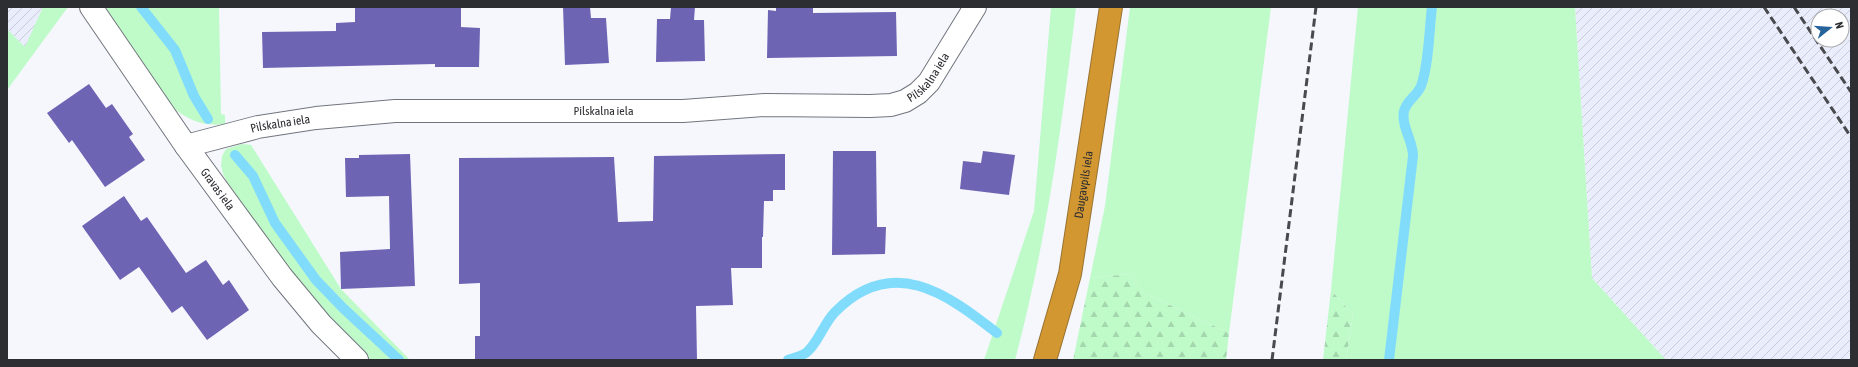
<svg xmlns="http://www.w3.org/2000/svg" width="1858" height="367" font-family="'Asap Condensed',sans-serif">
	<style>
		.industrial { fill: url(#industrial-furrows); fill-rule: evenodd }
		.grass { fill: #bffac9 }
		.forest { fill: url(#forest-firs) }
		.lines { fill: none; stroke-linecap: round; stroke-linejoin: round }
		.stream { stroke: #81dcfc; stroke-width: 10 }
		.building { fill: #6e64b4 }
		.street-casing { stroke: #72757e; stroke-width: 24 }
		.highway-casing { stroke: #987231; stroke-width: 24 }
		.street { stroke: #fff; stroke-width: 22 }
		.highway { stroke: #d29731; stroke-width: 22 }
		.rail { stroke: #494a4e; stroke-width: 3; stroke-dasharray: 8 4; stroke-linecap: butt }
		.labels { text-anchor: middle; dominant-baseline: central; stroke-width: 4; stroke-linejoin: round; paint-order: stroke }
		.street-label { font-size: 12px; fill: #2d2e32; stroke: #fff }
	</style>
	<defs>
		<pattern id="industrial-furrows" width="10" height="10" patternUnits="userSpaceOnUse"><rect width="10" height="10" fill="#eaeefc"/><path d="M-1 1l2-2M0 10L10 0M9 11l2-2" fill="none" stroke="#c9ccd8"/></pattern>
		<pattern id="forest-firs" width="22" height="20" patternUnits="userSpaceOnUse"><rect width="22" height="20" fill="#bffac9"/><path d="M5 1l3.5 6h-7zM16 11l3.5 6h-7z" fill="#a4d7ad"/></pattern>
	</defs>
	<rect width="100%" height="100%" fill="#f5f7fd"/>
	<path class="industrial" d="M7 7H43L25 48 7 29Z
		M1575 7H1851V360H1666L1592 278ZM1818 16H1842V40H1818Z"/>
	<path class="grass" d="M43 7H68L7 90V29L25 47Z
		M101 7H219L221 114 225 115V124C204 127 187 120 171 106Z
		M1051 7H1076C1062 126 1046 244 1015 360H984L1034 211Z
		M1130 7H1271L1229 333 1142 292 1130 274 1090 278 1105 206Z
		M1358 7H1575L1592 278 1666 360H1346L1353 315 1331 290Z
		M242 144 251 145 341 289 410 360H369L309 294 283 262 227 182 223 174 221 166 222 156 226 149Z"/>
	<path class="forest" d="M1130 274 1142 292 1229 333 1226 360H1073L1090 278Z
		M1331 290 1353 315 1346 360H1323Z"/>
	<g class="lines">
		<path class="stream" d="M141 7 175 50 194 96 208 119
			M235 155 253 176 275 223 316 280 343 308 399 360
			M788 360C793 358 803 356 807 352 818 343 824 323 835 312 892 254 946 293 997 333
			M1389 360 1413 156C1413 140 1401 127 1404 111 1407 100 1417 96 1421 86 1429 64 1429 31 1432 7"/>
	</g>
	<path class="building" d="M355 7 461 8V27L480 28 479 67H435V64L263 68 262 32 336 31V23L355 22Z
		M563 7H590L591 18H606L609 63 565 65Z
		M671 7H695L694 20H704L705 61 656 62 657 19H670Z
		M776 7H813V13L896 12 897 56 767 58 768 10 776 11Z
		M89 84 106 108 112 104 133 134 129 137 145 160 105 187 72 140 69 143 47 113Z
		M833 151H876L877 227H886L885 254 832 255Z
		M983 151 1015 155 1009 195 960 189 963 161 981 163Z
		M410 154 415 286 341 289 340 252 390 249 389 196 346 197 345 158H359V155Z
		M785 154V190H773V201H764L763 237H762V268H731L733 305 696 306 697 360H475V336H480V283L459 284V158L614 157 618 222 653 221 654 156Z
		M124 196 141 221 147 217 186 273 206 260 223 285 229 280 249 310 207 340 182 306 172 313 139 267 120 280 82 226Z"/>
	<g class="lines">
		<defs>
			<g id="street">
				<path id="s1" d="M91 7 186 146 282 277 321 324 357 360"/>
				<path id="s2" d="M186 146 258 127 316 118 395 111H683L765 105 870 106 891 105 905 101 918 93 929 82 975 7"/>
			</g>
			<g id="highway">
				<path id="s3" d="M1045 360 1070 274 1111 7"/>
			</g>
		</defs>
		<use href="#street" class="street-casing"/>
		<use href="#highway" class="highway-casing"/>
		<use href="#street" class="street"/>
		<use href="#highway" class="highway"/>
		<path class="rail" d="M1764 7 1851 137
			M1794 7 1851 92
			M1272 360 1316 7"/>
	</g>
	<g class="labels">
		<g class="street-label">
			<text stroke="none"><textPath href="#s2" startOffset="757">Pilskalna iela</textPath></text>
			<text stroke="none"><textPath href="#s2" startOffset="421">Pilskalna iela</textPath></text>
			<text stroke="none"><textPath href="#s2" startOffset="97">Pilskalna iela</textPath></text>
			<text stroke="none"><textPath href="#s3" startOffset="180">Daugavpils iela</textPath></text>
			<text stroke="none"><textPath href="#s1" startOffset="222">Gravas iela</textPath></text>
		</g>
	</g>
	<rect width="1858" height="367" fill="none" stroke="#2d2e32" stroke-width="16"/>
	<g transform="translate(1830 28) rotate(73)"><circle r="19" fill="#ffffff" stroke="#ababad"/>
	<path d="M0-3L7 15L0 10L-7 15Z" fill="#26639a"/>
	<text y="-6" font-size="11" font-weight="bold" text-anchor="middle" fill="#2d2e32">N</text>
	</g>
</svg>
